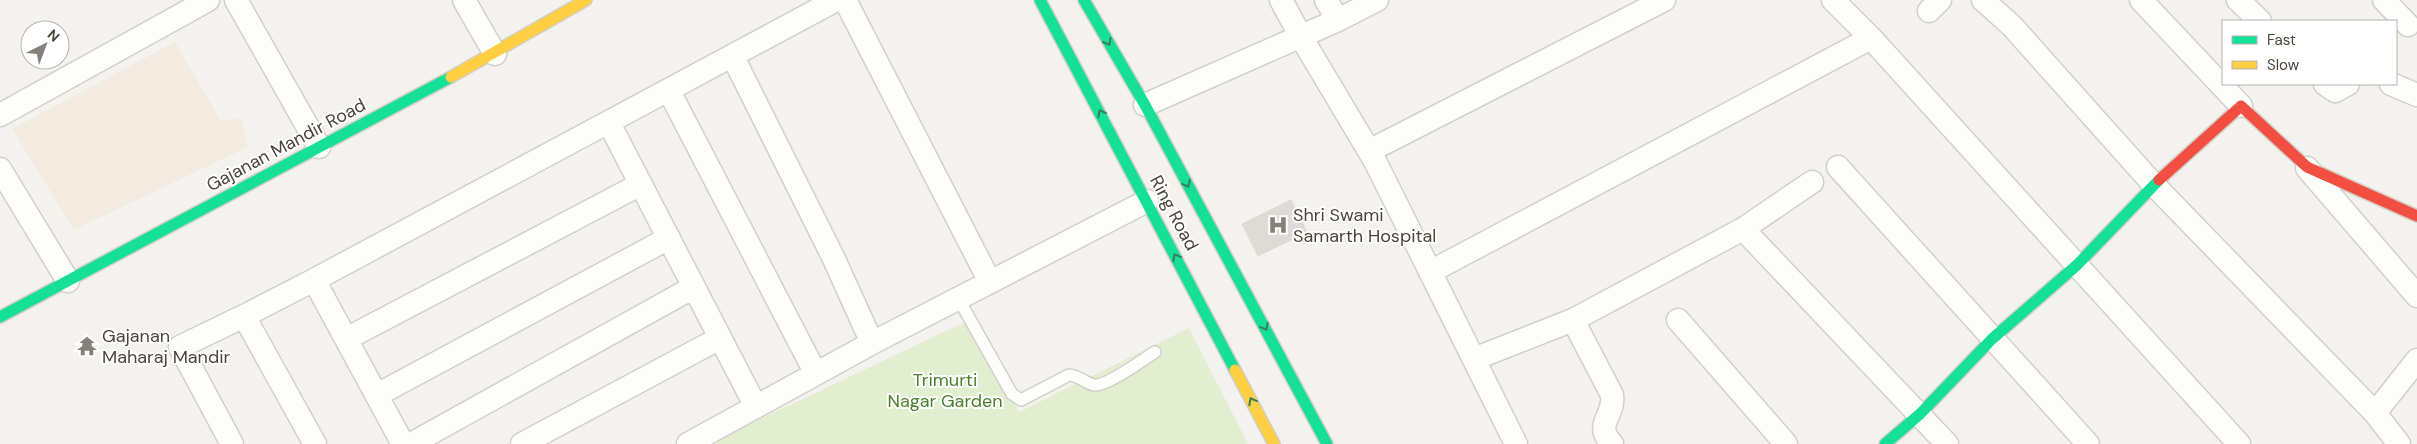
<svg xmlns="http://www.w3.org/2000/svg" width="2417" height="444" font-family="'DM Sans',sans-serif">
	<style>
		.commercial { fill: #f3ebdf }
		.green { fill: #e1eecf }
		.building { fill: #dedbd6; stroke: #dcd9d4 }
		.lines { fill: none; stroke-linecap: round; stroke-linejoin: round }
		.lane-casing { stroke: #d2d0cb; stroke-width: 14 }
		.street-casing { stroke: #d2d0cb; stroke-width: 25 }
		.fast-casing { stroke: #d3cfc5; stroke-width: 14 }
		.slow-casing { stroke: #d3cfc5; stroke-width: 14 }
		.jam-casing { stroke: #d3cfc5; stroke-width: 14 }
		.lane { stroke: #fdfdfc; stroke-width: 11 }
		.street { stroke: #fdfdfc; stroke-width: 22 }
		.fast { stroke: #16e098; stroke-width: 11 }
		.slow { stroke: #ffcf43; stroke-width: 11 }
		.jam { stroke: #f24e42; stroke-width: 11 }
		.oneway { stroke: #36825f }
		.labels { text-anchor: middle; dominant-baseline: central; stroke-width: 4; stroke-linejoin: round; paint-order: stroke }
		.street-label { font-size: 18px; fill: #4b4439; stroke: #fff }
		.poi-label { font-size: 18px; fill: #4b4439; stroke: #fff; text-anchor: start }
		.park-label { font-size: 18px; fill: #4a7f2a; stroke: #fff }
	</style>
	<rect width="100%" height="100%" fill="#f4f2ee"/>
	<path class="commercial" d="M175 42 221 121 241 118 248 147 74 230 12 129Z"/>
	<path class="green" d="M967 321 1019 412 1189 328 1248 444H718L716 440Z"/>
	<path class="building" d="M1291 200 1307 232 1258 256 1242 224Z"/>
	<g class="lines">
		<defs>
			<path id="lane" d="M958 298 1012 394 1021 400 1069 375C1078 375 1085 383 1094 385 1106 387 1144 359 1155 352"/>
			<path id="street" d="M236 0 319 147
				M464 0 495 54
				M845 0 990 282
				M1281 0 1301 37 1375 161 1516 444
				M1326 0 1338 20 1377 0
				M1833 0 1871 38 2239 444
				M1983 0 2012 26 2154 185 2375 413 2399 444
				M2141 0 2241 106
				M2238 0 2260 21
				M2384 0 2408 25
				M1929 11 1940 0
				M733 57 834 259 872 343
				M2325 84 2335 91 2348 84
				M2391 84 2417 95
				M669 91 816 374
				M1145 105 1338 20
				M0 115 208 0
				M609 123 756 407
				M1369 151 1664 0
				M1838 167 2088 444
				M2307 168 2417 296
				M0 169 68 281
				M1743 229 1812 182
				M1430 272 1871 38
				M314 280 836 0
				M1678 320 1786 444
				M346 339 641 184
				M1474 359 1573 320
				M377 395 669 238
				M2375 413 2417 360
				M232 444 180 347 244 316
				M315 444 244 316 314 280 403 444
				M411 444 694 287
				M522 444 720 338
				M688 444 872 343 1147 201
				M1612 444C1593 423 1615 417 1612 395L1573 320 1743 229 1947 444"/>
			<path id="fast" d="M1040 0 1235 370
				M1084 0 1145 105 1327 444
				M0 317 451 77
				M1885 444 1920 414 1992 339 2077 265 2159 180"/>
			<path id="slow" d="M451 77 586 0
				M1235 370 1274 444"/>
			<path id="jam" d="M2159 180 2241 106 2307 167 2417 216"/>
		</defs>
		<use href="#lane" class="lane-casing"/>
		<use href="#street" class="street-casing"/>
		<use href="#fast" class="fast-casing"/>
		<use href="#slow" class="slow-casing"/>
		<use href="#jam" class="jam-casing"/>
		<use href="#lane" class="lane"/>
		<use href="#street" class="street"/>
		<use href="#fast" class="fast"/>
		<use href="#slow" class="slow"/>
		<use href="#jam" class="jam"/>
	</g>
	<defs><path id="oneway-chevron" d="M-2-3.5L2.5 0L-2 3.5" fill="none" stroke-width="1.6" stroke-linecap="round" stroke-linejoin="round" transform="scale(1.25)"/></defs>
	<g class="oneway">
		<use href="#oneway-chevron" transform="translate(1108 42) rotate(60)"/>
		<use href="#oneway-chevron" transform="translate(1101 113) rotate(-118)"/>
		<use href="#oneway-chevron" transform="translate(1187 184) rotate(62)"/>
		<use href="#oneway-chevron" transform="translate(1176 257) rotate(-118)"/>
		<use href="#oneway-chevron" transform="translate(1265 327) rotate(62)"/>
		<use href="#oneway-chevron" transform="translate(1252 401) rotate(-118)"/>
	</g>
	<defs>
		<symbol id="hospital-bare" viewBox="-9 -9 18 18"><path d="M-5-5h3v3.5h4V-5h3V5h-3V1.5h-4V5h-3Z" fill="#868178" stroke="#fff" stroke-width="2.5" paint-order="stroke"/></symbol>
		<symbol id="temple-bare" viewBox="-9 -9 18 18"><path d="M0-6L5-2H3V0L6.5 2.5H4V6H1.5V3h-3V6H-4V2.5H-6.5L-3 0V-2H-5Z" fill="#868178" stroke="#fff" stroke-width="2.5" paint-order="stroke"/></symbol>
	</defs>
	<g fill-rule="evenodd">
		<use href="#hospital-bare" x="1264" y="211" width="28" height="28"/>
		<use href="#temple-bare" x="73" y="332" width="28" height="28"/>
	</g>
	<g class="labels">
		<g class="street-label">
			<text transform="translate(286 145) rotate(-28)">Gajanan Mandir Road</text>
			<text transform="translate(1174 213) rotate(62)">Ring Road</text>
		</g>
		<g class="poi-label">
			<text x="1293" y="215">Shri Swami<tspan x="1293" dy="21">Samarth Hospital</tspan></text>
			<text x="102" y="336">Gajanan<tspan x="102" dy="21">Maharaj Mandir</tspan></text>
		</g>
		<g class="park-label">
			<text x="945" y="380">Trimurti<tspan x="945" dy="21">Nagar Garden</tspan></text>
		</g>
	</g>
	<rect x="2222" y="20" width="175" height="65" fill="#ffffff" stroke="#b7b4b0"/>
	<rect x="2232" y="36" width="25" height="8" fill="#16e098" stroke="#b7b4b0"/>
	<text x="2267" y="45" font-size="15" fill="#4b4439">Fast</text>
	<rect x="2232" y="61" width="25" height="8" fill="#ffcf43" stroke="#b7b4b0"/>
	<text x="2267" y="70" font-size="15" fill="#4b4439">Slow</text>
	<g transform="translate(45 45) rotate(42)"><circle r="24" fill="#ffffff" stroke="#b7b4b0"/>
	<path d="M0-4L9 19L0 12L-9 19Z" fill="#868178"/>
	<text y="-8" font-size="14" font-weight="bold" text-anchor="middle" fill="#4b4439">N</text>
	</g>
</svg>
